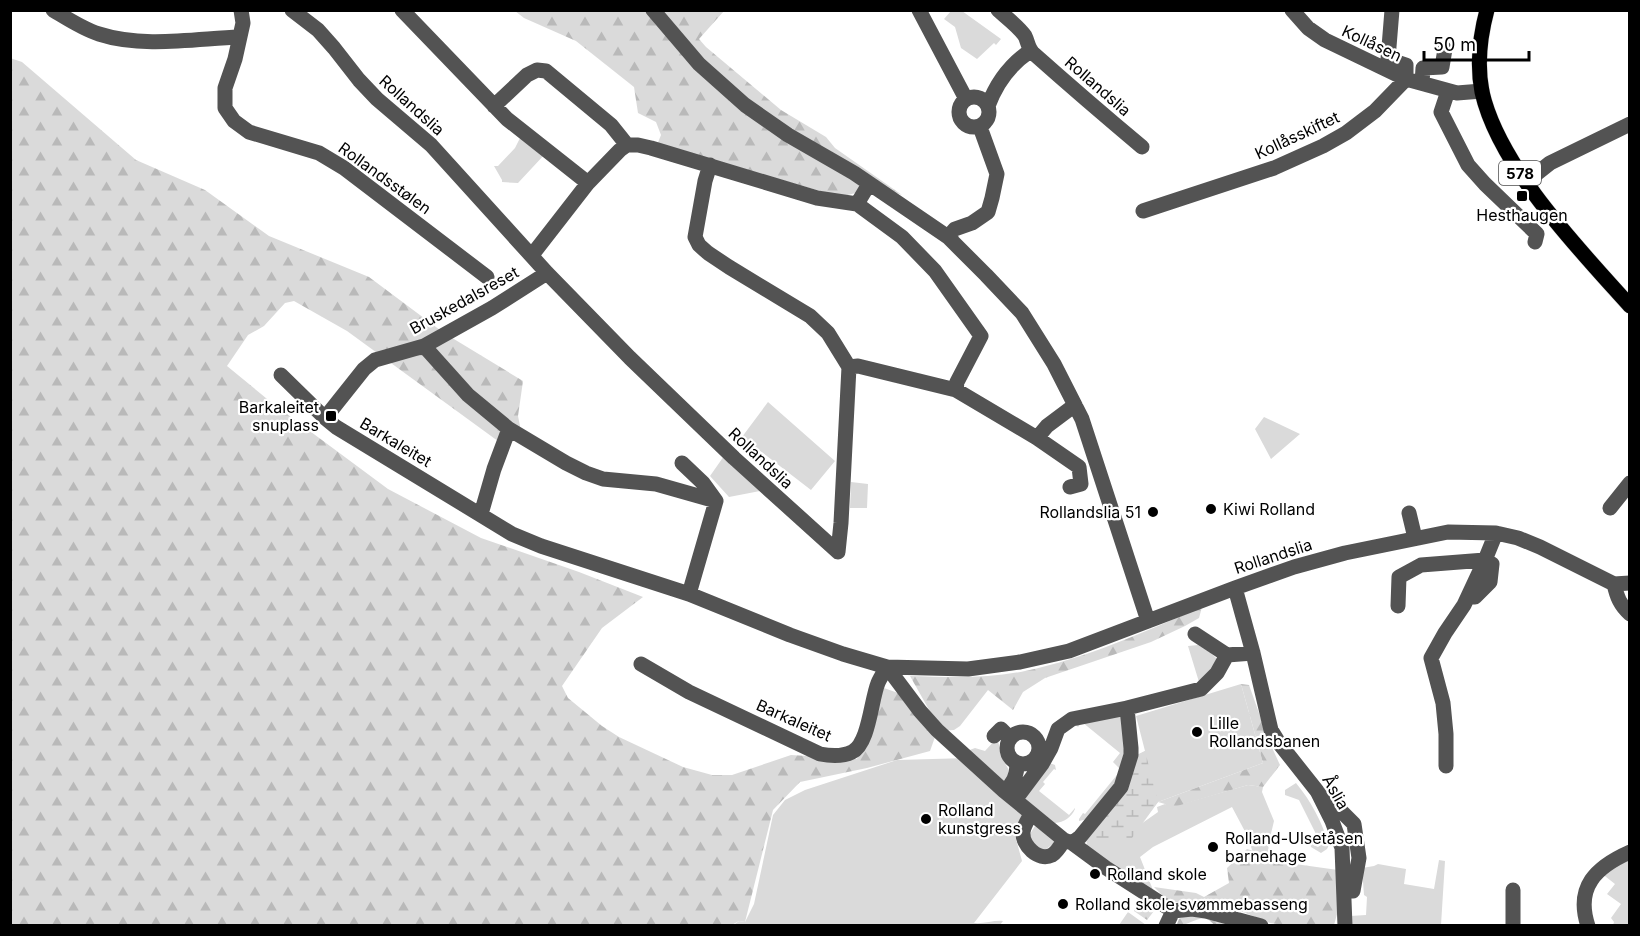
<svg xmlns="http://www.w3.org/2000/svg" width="1640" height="936" font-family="Inter,sans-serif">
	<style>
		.green { fill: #dadada }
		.forest { fill: url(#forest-firs) }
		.wetland { fill: url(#wetland-marsh) }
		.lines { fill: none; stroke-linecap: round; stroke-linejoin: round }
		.major-casing { stroke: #dbdbdb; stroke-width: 16 }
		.minor { stroke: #535353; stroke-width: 15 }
		.major { stroke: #000; stroke-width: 15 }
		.poi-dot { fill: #000; stroke: #fff; stroke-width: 2 }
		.labels { text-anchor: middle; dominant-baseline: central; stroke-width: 4.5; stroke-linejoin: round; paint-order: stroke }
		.shield { fill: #fff; stroke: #4c4c4c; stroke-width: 1.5 }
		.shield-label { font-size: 15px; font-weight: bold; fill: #000 }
		.street-label { font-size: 16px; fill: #000; stroke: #fff }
		.poi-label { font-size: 16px; fill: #000; stroke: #fff; text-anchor: start }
	</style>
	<defs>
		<pattern id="forest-firs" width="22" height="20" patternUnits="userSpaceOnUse" patternTransform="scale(1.5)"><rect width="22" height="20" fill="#dadada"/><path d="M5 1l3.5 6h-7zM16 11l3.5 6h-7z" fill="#b9b9b9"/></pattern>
		<pattern id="wetland-marsh" width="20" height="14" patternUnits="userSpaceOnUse" patternTransform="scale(1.5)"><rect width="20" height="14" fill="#dadada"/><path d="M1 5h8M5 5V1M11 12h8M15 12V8" fill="none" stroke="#b9b9b9"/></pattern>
	</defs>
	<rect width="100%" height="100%" fill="#fff"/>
	<path class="green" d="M951 11H962L1001 39 996 45 994 43 977 59 961 48 955 27 944 19Z
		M520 138 545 154 518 183 502 182V180L494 166H498L515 148Z
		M768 402 835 461 811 490 742 437Z
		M1264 417 1300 434 1271 459 1255 429Z
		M724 456 760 491 729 497 710 476Z
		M851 482 868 484 867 508H850Z
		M1198 645 1211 653 1219 661 1199 682 1188 646Z
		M1241 684 1263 763 1158 802 1141 824 1158 812 1157 807 1165 804 1168 808 1248 785 1263 787 1262 792 1274 821 1268 846 1271 855 1256 865 1249 839 1232 807 1153 847 1140 857 1153 890 1088 853 1086 838 1135 756 1145 751 1136 716Z
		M1121 711 1128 743 1120 782 1088 819 1079 821V819L1083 813 1085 814 1121 770 1113 762 1120 753 1082 722 1078 727 1074 723Z
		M996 739 998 740 1001 756 1010 772 1006 784 967 751 975 748 985 751Z
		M968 758 1031 814 1016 839 1022 861 974 923C984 924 994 920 1003 921L1000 925 732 926 739 921 745 922 754 904 773 815 785 800 805 790 897 760Z
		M1047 762 1055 765 1056 770 1054 769 1043 782 1045 784 1039 791 1069 815 1075 808V809C1071 818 1064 822 1055 823L1024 799Z
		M1296 783C1311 801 1322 822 1329 845L1327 849 1321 853 1311 847 1310 843 1318 847 1321 844 1299 800 1285 795V790Z
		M1035 826 1055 839 1053 844 1045 850 1033 846 1030 834Z
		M1629 857V925H1613L1614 922 1611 918 1621 904 1607 894 1615 884 1601 873Z
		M1439 860 1445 861 1441 925H1350V916L1366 915 1367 897 1364 895 1362 868 1374 866 1378 864 1406 869 1404 884 1434 889Z
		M1128 912 1146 925H1119Z"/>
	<path class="forest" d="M515 11H724L699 39 706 47 781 110 826 137 835 148 902 195C896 193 889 190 883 189 868 187 852 196 838 196L657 145 661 135 656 122 638 113 634 87 576 41 524 18Z
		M10 58 22 62 136 160 205 190 269 236 369 277 444 333 523 381 518 416 522 436 502 444 347 331 294 301 285 303 264 326 248 335 227 366 272 403 388 489 481 538 579 572 643 597 602 628 562 686 568 698 602 726 619 737 683 767 712 775H732L791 755 857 759 884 688 898 693 935 737 930 751 867 768 800 782 773 810 745 922 739 921 732 925H11Z
		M1202 607 1199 618 1185 626 1151 642 1045 678 1023 692 1013 710 988 690 960 726 954 730 941 731 910 676C948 677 987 679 1025 671 1087 658 1144 632 1202 607Z
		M1241 684 1249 685 1269 741 1280 765 1263 787 1248 785 1167 809 1165 804 1158 802 1263 763Z
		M1247 849 1295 864 1338 870 1341 900 1334 925H1283L1270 923 1243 912 1218 907 1175 902 1164 897 1154 887 1196 893 1204 897 1229 883 1227 868Z
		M1140 901 1154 911 1147 920 1134 911Z
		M1190 913 1255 925H1214C1202 909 1190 928 1177 924L1179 919Z"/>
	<path class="wetland" d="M1145 751 1158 802 1132 838H1086L1135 756Z"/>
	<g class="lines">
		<defs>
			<path id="major" d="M1487 10C1480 36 1477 66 1482 92 1499 167 1579 249 1630 306"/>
		</defs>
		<use href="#major" class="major-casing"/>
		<path class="minor" d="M53 10C68 19 83 29 99 34 142 48 194 39 239 37
			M241 10 243 23 235 59 225 88V108L234 121 249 132 319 153 344 168 487 277
			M292 10 318 30 334 48 359 80 377 99 431 145 547 273 630 358 734 458 838 552
			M402 10 507 119 588 183
			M653 10 699 64 745 105 788 135 854 173 948 237 986 275 1022 313 1054 364 1082 419 1148 621
			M919 10 966 99
			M998 10C1007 18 1019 27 1025 36 1028 42 1028 48 1033 53 1069 85 1105 116 1142 147
			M1292 10 1308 28 1325 40 1406 79 1457 93 1482 91
			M1422 83 1423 68 1442 67 1445 49
			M1448 91 1441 112 1468 165 1485 184 1537 234 1535 242
			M959 112a15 15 0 1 1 30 0a15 15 0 1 1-30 0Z
			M494 106 527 75 537 70 546 71 611 125 627 145
			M988 106C996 84 1011 64 1030 51
			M710 165 705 181 695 237 699 245 708 253 729 267 810 316 828 333 849 367 841 523 838 552
			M1526 182 1550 163 1630 124
			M857 204 902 237 935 271 981 336 957 382 956 390
			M1143 211 1274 168 1323 146 1346 133 1375 111 1406 79V65L1388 59 1392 10
			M948 237 955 229 972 223 988 212 992 198 997 174 980 127
			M532 255 588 183 620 150 627 145H638L651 148 817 198 857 204 869 184
			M547 273 492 308 424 346 375 360 364 369 325 418 336 427 512 534 541 546 689 594 790 635 843 654 887 667 920 711 937 730 1004 791 1064 840 1072 843 1106 868 1173 911 1192 909 1206 911 1261 926
			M424 346 468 395 509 429 494 469 481 514
			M849 367 858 366 956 390 1037 438 1079 467 1081 484 1070 487
			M281 375 325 418
			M509 429 566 463 586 473 603 479 656 484 716 501 689 594
			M1037 438 1047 426 1075 405
			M682 463 703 483 716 501
			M1610 508 1630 483
			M1409 513 1415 538
			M1614 584C1617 597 1620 605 1630 614
			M1235 588 1253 653 1271 730 1279 743 1317 791 1332 821 1342 848 1345 926
			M1398 606 1399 577 1421 565 1485 560 1492 564 1490 582 1475 597
			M1195 634 1227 655 1253 653
			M641 664 689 692 820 754C830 756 842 757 852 752 869 744 871 700 878 683 880 678 884 672 887 667L968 669 1020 662 1069 651 1235 588 1294 567 1345 553 1448 532 1496 533 1518 538 1540 547 1614 584 1630 583
			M1007 748a16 16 0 1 1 32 0a16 16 0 1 1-32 0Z
			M994 736 1001 729 1010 738
			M1446 766V734L1443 703 1431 658 1445 633 1464 605 1485 560 1496 533
			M1004 791C1014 784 1017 775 1017 764
			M1322 795 1330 800 1354 824 1359 858 1353 891
			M1015 800 1042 764 1051 748 1058 729 1072 719 1127 708
			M1031 814C1028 820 1024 825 1023 832 1022 845 1038 862 1052 855 1057 852 1061 845 1064 840
			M1072 843 1080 837 1121 787 1131 755V748L1127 708 1201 689 1217 673 1227 655
			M1513 890V926
			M1166 926 1173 911
			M1588 926C1575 887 1596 867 1630 852"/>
		<use href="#major" class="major"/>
	</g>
	<g class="poi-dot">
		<rect x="1516" y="190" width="12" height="12" rx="3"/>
		<rect x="325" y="410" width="12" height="12" rx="3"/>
		<circle cx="1211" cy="509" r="6"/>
		<circle cx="1153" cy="512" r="6"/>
		<circle cx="1197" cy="732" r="6"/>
		<circle cx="926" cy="819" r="6"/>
		<circle cx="1213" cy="847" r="6"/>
		<circle cx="1095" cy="874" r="6"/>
		<circle cx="1063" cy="904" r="6"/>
	</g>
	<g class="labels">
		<rect class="shield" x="1499" y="161" width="42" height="24" rx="4.5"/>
		<g class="shield-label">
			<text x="1520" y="173">578</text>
		</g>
		<g class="street-label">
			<text transform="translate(1372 43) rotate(25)">Kollåsen</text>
			<text transform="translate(1098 86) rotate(41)">Rollandslia</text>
			<text transform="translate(412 105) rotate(42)">Rollandslia</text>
			<text transform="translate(1297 135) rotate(-25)">Kollåsskiftet</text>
			<text transform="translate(385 178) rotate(36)">Rollandsstølen</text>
			<text transform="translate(464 300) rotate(-29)">Bruskedalsreset</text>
			<text transform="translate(396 442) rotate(31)">Barkaleitet</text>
			<text transform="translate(761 458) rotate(43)">Rollandslia</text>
			<text transform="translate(1273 556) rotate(-18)">Rollandslia</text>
			<text transform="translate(794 720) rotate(24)">Barkaleitet</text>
			<text transform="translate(1336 792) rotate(60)">Åslia</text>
		</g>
		<g class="poi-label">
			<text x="1522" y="215" text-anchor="middle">Hesthaugen</text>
			<text x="319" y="407" text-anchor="end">Barkaleitet<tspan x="319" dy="18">snuplass</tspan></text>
			<text x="1223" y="509">Kiwi Rolland</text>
			<text x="1141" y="512" text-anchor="end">Rollandslia 51</text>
			<text x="1209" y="723">Lille<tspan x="1209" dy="18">Rollandsbanen</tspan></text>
			<text x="938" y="810">Rolland<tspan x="938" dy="18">kunstgress</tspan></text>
			<text x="1225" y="838">Rolland-Ulsetåsen<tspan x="1225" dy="18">barnehage</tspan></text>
			<text x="1107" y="874">Rolland skole</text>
			<text x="1075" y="904">Rolland skole svømmebasseng</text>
		</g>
	</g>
	<rect width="1640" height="936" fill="none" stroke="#000000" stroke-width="24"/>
	<path d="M1424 51v9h105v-9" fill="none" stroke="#000000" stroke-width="3"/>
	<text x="1433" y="51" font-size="18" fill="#000000" stroke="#ffffff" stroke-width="4.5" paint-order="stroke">50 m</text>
</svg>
